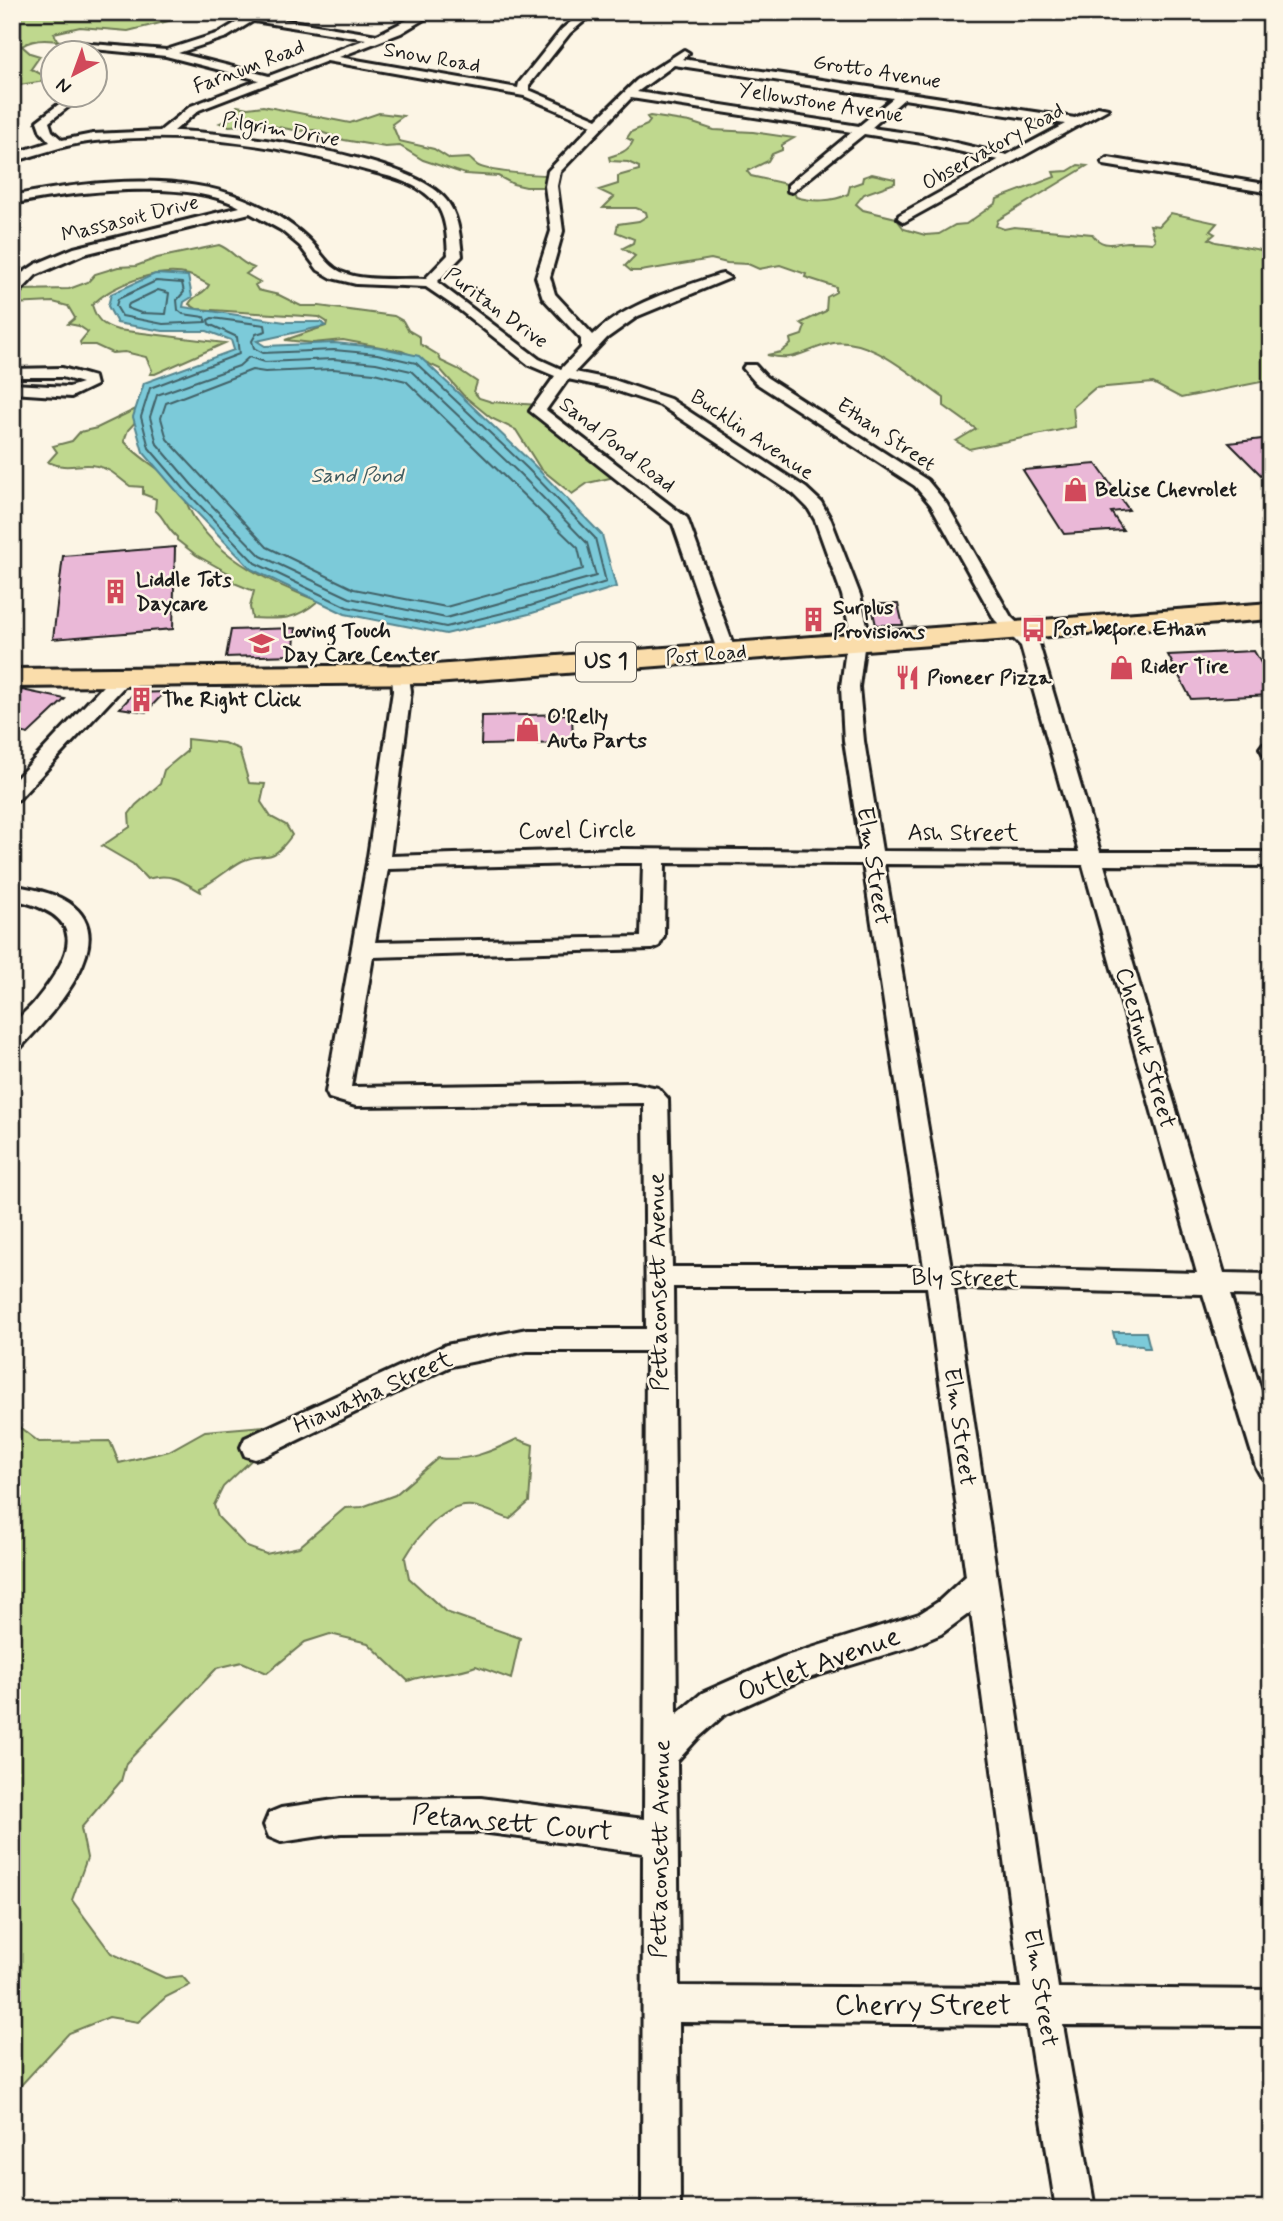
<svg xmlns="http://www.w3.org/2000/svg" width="1283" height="2221" font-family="Mynerve,sans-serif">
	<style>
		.green { fill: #bfd88e; stroke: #6e7a55; stroke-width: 2 }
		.water { fill: #7bcad9; stroke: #55848d; stroke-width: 2 }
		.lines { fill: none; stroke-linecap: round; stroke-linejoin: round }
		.shore { stroke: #426268; stroke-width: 2 }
		.building { fill: #eab8d7; stroke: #1c1c1c; stroke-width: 2 }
		.minor-casing { stroke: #1c1c1c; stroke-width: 6 }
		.primary-casing { stroke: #1c1c1c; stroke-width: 6 }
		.minor { fill: #fcf5e5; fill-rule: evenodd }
		.primary { fill: #faddab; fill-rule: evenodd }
		.labels { text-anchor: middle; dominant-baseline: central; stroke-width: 5; stroke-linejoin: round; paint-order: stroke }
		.far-street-label { font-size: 21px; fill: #1c1c1c; stroke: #fcf5e5 }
		.far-water-label { font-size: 21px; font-style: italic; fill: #3d595e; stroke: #fcf5e5 }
		.far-poi-label { font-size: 21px; font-weight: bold; fill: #1c1c1c; stroke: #fcf5e5; text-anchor: start }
		.shield { fill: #fcf5e5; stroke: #5f5d58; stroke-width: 2 }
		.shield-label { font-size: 23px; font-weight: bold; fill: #1c1c1c }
		.street-label { font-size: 24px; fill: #1c1c1c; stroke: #fcf5e5 }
		.near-street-label { font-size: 28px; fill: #1c1c1c; stroke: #fcf5e5 }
	</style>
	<rect width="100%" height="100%" fill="#fcf5e5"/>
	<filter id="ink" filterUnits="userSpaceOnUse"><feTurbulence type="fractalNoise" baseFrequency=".0143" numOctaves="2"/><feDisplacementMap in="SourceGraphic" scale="14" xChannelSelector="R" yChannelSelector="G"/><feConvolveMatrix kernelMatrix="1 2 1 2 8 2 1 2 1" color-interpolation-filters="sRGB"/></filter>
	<g filter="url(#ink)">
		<path class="green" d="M12 12H205L128 31 80 27 54 33 57 40 62 42C48 39 34 38 22 46L30 53 40 56 31 69 52 80 12 86Z
			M237 106 248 108 263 106 350 123 379 113 403 116 392 124 399 141 434 149 450 159 469 158C472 160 474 163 477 165 486 172 537 175 551 175L549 187H526L513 184 498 176 465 174 423 160 400 146 385 147 344 140 315 130 299 131 262 124 229 126 220 123 230 119Z
			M650 116 690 122 714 130 753 132 794 138 782 145V150L772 154 768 161 747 171 751 176 791 185 796 197C812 202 833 202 848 194L850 186 862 182 863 177 872 174 895 179V183L864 194 856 204 863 210 896 218 904 229 925 235 939 234 955 225 966 224 996 203 997 199 1055 177 1053 172 1068 171 1078 165 1087 166 998 220 996 226 1004 229 1014 227 1092 234C1103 249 1113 243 1128 242 1136 242 1144 242 1152 243L1155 240 1150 225 1159 226 1171 213 1217 223 1210 231 1215 234 1209 239 1216 242 1266 251 1271 247V380L1181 398 1153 383 1095 388 1073 407 1075 427 969 449 956 441 976 429 944 406V398C914 378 869 334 829 344 803 351 795 362 767 355L781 352 791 344 790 339 802 335 805 326 801 323 826 311 827 297 836 292V287L805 277 806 274 780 265 759 269 748 264 727 263 711 259 641 271H631L625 266 635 256 623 248 633 243 634 239 616 232 618 224 639 221 647 216 646 212 636 208H603L614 197 599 190 618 184V176L639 170V167L628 162 610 161 609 157C619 154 629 151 633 141L627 138 631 132 647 125 650 121 647 117Z
			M219 245C234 251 236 261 254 268L246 274 260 282 255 285 258 290 279 295 301 306H319L394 316 403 321 408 330 420 337V344L438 355 441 361 458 369 477 382 474 392 479 398 492 402 540 405 619 476 588 483 572 494 540 468 516 430 491 418 463 395 440 369 402 351 343 340 313 343 285 340 326 326 327 322 319 317 197 309 189 304C193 295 205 294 209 285 203 282 196 277 189 275 159 267 113 284 92 305 97 321 102 325 118 330L225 343 155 374H150L152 370 146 357 125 352 112 353 95 345H81L80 342 88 332 79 326 68 324 75 318 68 306 53 302 13 304 20 290 69 289 88 282 95 274 118 267 136 266 157 258Z
			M146 404 148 408 128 430 124 441C140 460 164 470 177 486 185 495 188 509 195 519 222 560 273 584 318 601 295 621 281 619 252 618L250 607 254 591 234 583 230 574 196 555 177 540V537C166 528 165 518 155 510L156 499 143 494V487L130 486C118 478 112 469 97 466 81 462 67 471 48 462L57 452 53 446 72 441 80 432 97 428Z
			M187 739 224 743 239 749 249 783 265 784 261 802 271 817 286 825 292 835C268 868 269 849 242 861 227 869 216 881 200 888L201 892C181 880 170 872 147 879L133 864 102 846 130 827 129 814 136 805 160 784 164 770 187 751Z
			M14 1423 39 1442 110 1441 119 1463 169 1451 205 1431 276 1425 278 1435 223 1487 214 1505 218 1517 247 1547 266 1554 299 1547 345 1508 362 1507 395 1495 438 1458C467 1462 491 1452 517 1439L533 1445 529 1502 510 1519C498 1515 485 1508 473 1506 445 1502 417 1537 405 1558L409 1578 446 1612 520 1638 511 1679 476 1666C454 1675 431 1672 408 1681L368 1643 330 1634 305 1642 267 1673 242 1662 217 1668 126 1763 121 1781 81 1828 87 1858 72 1900 111 1953 165 1978 182 1976 190 1985 166 1997 138 2022 109 2017 69 2033 12 2095Z"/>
		<path class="water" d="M155 274 188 276 192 297 184 302 183 307 285 322H321L325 326 257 341 265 346 334 343 378 347 419 356 532 463 602 535 616 587 529 614 446 634 345 614 251 569 180 495 143 452 133 417 144 383 234 350 231 340 207 331H163L117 323 108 306 111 294Z
			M1113 1332H1146L1150 1348H1144L1142 1345 1116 1344Z"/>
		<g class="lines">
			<path class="shore" d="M156 281 182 283 184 292 177 300 178 310 183 314 204 317 206 322 163 324 122 316 116 306 118 299Z
				M158 290 169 293 166 314 141 313 127 308 129 304Z
				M212 318 265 325 266 331 256 334 252 341 254 348 263 353 334 350 377 354 416 363 527 468 595 538 606 582 527 607 446 627 347 607 255 563 185 490 149 448 141 417 150 388 239 354 237 337 209 324 208 320Z
				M249 357 265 362 333 359 376 363 411 371 521 475 587 543 596 576 446 618 350 598 261 556 192 485 157 444 150 417 157 395 239 366Z
				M333 369 374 373 406 381 578 548 583 569 446 607 354 589 267 547 167 439 161 418 166 403 252 370 265 372Z"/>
		</g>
		<path class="building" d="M1271 438V485L1229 443Z
			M1096 464 1129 510 1111 512 1123 530 1064 534 1023 470Z
			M175 547 173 629 53 639 63 556Z
			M871 604H898L903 625H876Z
			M296 628 293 655 226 657 231 630Z
			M1254 651 1271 680V695L1191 699 1168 655Z
			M22 690 65 699 28 734 12 730V699Z
			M165 692 146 712 120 708 134 693Z
			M572 714 573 743 481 745 482 716Z"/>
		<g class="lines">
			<defs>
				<path id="minor" d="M254 12H266L261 16 377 35 423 12H436L401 33 339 57 518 88 519 83 562 29 583 12H595L570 33 529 85V90L597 119 637 80 684 50 689 53 682 59 1075 118 1098 107 1108 109 904 222 898 218 899 215 998 160 922 143 864 134 792 192 788 191V185L852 132 631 98 560 172 557 186 563 231 550 277 555 294 593 335C627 303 675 290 718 275L723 274 730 278 638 316 607 338 575 372 614 380 670 399 806 488 821 502 831 520 860 595 867 625 859 687 864 741 882 851 1079 852 1021 646 995 620 931 505 915 486 756 383 743 368 745 365H755L766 377 927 480 946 503 1011 617 1039 644 1100 852H1271V866L1104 865 1224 1273 1271 1274V1296L1230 1295 1271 1421V1479L1261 1476 1256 1467 1203 1294 954 1288 1058 1988 1271 1990V2026L1063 2025 1095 2209H1056L1027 2025 679 2022 680 2209H642L643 1853 481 1832 341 1833 281 1842 269 1837 264 1825 269 1813 281 1808 341 1799 481 1798 644 1819 646 1351H527L451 1366 265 1456 255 1459 245 1456 241 1447 245 1438 446 1345 527 1329H646L644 1103 356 1106 329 1098 326 1092 367 863 393 691 392 674 401 668 408 670 411 691 390 856 619 849 861 851 844 741 841 687 849 625 842 595 815 520 808 508 794 494 660 405 605 387 568 379 546 410 687 518 736 653 734 657 727 659 718 653 673 524 530 411 555 376 529 365 457 308 426 287 356 284 332 278 318 270 300 246 281 230 250 213 84 254 36 275 17 295 12 296V281L18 276 36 264 74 248 240 207C187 178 70 192 12 204V196C82 182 177 171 244 199 266 208 290 222 307 238 320 250 325 264 341 272 365 282 400 278 425 279L448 255C447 239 447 218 436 204 421 183 388 176 365 170 278 144 185 131 95 141 66 144 40 154 12 162V154L50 142 41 132 37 121 67 98 77 100 49 122 52 131 62 140 93 134 160 131 191 106 259 80 166 56 83 48 78 45 79 43 166 50 219 33ZM253 21H254L366 39 269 76 178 53 227 37ZM327 61 524 96 592 125 548 171 545 186 551 231 536 277 543 298 581 339V348L561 369 539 359 437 282 462 256C460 237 459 216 446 200 412 156 231 132 174 131L199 110ZM674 65 893 98 859 126 637 92ZM904 99 1065 124 1007 155 922 135 871 128ZM619 863H643L641 937 375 942 388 869ZM665 863 863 864 924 1267H672L668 1099 658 1088 633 1083 351 1087 373 957 652 949 659 946 664 936ZM884 864 1083 865 1197 1273 951 1267ZM673 1287H927L966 1576 938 1602 919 1614 783 1657 702 1693 677 1714ZM971 1612 1021 1988 679 1986 677 1761 698 1738 724 1715 799 1681 913 1646 941 1634Z
					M1108 158 1271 185V193L1104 165 1102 162Z
					M62 368 94 377 96 385 71 397 12 393V384L69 387 82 383 62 377H12V369Z
					M124 669 131 671 133 675 131 679 19 799 12 801V783L117 671Z
					M1270 742H1271V757L1264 755 1260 748 1263 744Z
					M12 885C31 889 53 892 69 903 124 940 49 1017 20 1048L12 1050C12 1044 10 1034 12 1028 15 1020 28 1010 34 1003 75 952 90 916 12 899Z"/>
				<path id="primary" d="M1271 603V619L435 683 12 687V669L435 665Z"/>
			</defs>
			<use href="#minor" class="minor-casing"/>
			<use href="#primary" class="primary-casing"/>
			<use href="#minor" class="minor"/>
			<use href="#primary" class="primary"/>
		</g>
	</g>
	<defs>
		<symbol id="shop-bare" viewBox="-9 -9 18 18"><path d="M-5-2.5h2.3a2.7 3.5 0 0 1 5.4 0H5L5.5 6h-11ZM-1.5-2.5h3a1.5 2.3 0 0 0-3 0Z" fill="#d1495b" stroke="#fcf5e5" stroke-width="2.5" paint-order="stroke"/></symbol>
		<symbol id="building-bare" viewBox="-9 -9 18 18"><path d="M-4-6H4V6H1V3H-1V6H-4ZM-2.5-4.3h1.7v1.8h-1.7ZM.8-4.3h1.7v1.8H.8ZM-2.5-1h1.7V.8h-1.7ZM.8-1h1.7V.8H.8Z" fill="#d1495b" stroke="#fcf5e5" stroke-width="2.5" paint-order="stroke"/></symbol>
		<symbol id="bus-bare" viewBox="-9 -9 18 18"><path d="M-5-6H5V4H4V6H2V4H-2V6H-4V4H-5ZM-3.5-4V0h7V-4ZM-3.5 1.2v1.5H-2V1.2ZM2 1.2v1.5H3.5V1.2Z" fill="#d1495b" stroke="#fcf5e5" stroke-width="2.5" paint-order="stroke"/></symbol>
		<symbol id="school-bare" viewBox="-9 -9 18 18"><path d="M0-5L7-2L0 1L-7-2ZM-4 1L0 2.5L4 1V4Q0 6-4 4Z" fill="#d1495b" stroke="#fcf5e5" stroke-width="2.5" paint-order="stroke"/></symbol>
		<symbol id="restaurant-bare" viewBox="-9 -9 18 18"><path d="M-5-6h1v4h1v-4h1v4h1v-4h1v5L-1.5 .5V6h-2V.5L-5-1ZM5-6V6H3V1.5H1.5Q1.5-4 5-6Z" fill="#d1495b" stroke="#fcf5e5" stroke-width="2.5" paint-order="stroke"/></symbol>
	</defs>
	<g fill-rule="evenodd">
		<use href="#shop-bare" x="1058" y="472" width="35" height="35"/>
		<use href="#building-bare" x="98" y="574" width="35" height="35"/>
		<use href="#building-bare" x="796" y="602" width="35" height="35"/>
		<use href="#bus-bare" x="1016" y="612" width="35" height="35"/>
		<use href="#school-bare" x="244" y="626" width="35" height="35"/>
		<use href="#shop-bare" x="1104" y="650" width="35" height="35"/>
		<use href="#restaurant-bare" x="890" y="660" width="35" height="35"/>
		<use href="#building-bare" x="124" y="682" width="35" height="35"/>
		<use href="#shop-bare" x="510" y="712" width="35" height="35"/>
	</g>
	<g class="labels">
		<g class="far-street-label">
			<text transform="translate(432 58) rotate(10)">Snow Road</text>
			<text transform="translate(249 67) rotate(-21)">Farnum Road</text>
			<text transform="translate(877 72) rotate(9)">Grotto Avenue</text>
			<text transform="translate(821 103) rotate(9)">Yellowstone Avenue</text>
			<text transform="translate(281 130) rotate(10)">Pilgrim Drive</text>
			<text transform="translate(993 147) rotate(-29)">Observatory Road</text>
			<text transform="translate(130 219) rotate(-14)">Massasoit Drive</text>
			<text transform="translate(496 308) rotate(36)">Puritan Drive</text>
			<text transform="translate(752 435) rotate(34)">Bucklin Avenue</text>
			<text transform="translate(886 435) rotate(34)">Ethan Street</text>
			<text transform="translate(617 445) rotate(38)">Sand Pond Road</text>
			<text transform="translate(706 655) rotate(-5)">Post Road</text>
		</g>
		<g class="far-water-label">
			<text x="357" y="476">Sand Pond</text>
		</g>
		<g class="far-poi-label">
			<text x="1095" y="490">Belise Chevrolet</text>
			<text x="136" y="580">Liddle Tots<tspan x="136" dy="24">Daycare</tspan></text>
			<text x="833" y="608">Surplus<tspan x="833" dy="24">Provisions</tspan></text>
			<text x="1053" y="629">Post before Ethan</text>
			<text x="282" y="631">Loving Touch<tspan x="282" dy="24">Day Care Center</tspan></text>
			<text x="1141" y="667">Rider Tire</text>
			<text x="927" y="678">Pioneer Pizza</text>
			<text x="162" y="700">The Right Click</text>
			<text x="547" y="717">O'Relly<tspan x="547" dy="24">Auto Parts</tspan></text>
		</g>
		<rect class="shield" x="576" y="642.5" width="60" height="39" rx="5"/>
		<g class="shield-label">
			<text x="606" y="662">US 1</text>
		</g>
		<g class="street-label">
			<text transform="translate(577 831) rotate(-1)">Covel Circle</text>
			<text x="963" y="833">Ash Street</text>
			<text transform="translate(873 866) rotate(81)">Elm Street</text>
			<text transform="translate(1145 1048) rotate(74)">Chestnut Street</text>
			<text transform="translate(965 1279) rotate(1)">Bly Street</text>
			<text transform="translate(659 1282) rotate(-91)">Pettaconsett Avenue</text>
			<text transform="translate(373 1393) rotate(-24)">Hiawatha Street</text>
			<text transform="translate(959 1427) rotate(82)">Elm Street</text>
			<text transform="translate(661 1849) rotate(-89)">Pettaconsett Avenue</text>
			<text transform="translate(1040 1988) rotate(81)">Elm Street</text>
		</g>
		<g class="near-street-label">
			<text transform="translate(819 1665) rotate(-20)">Outlet Avenue</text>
			<text transform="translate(512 1824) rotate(5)">Petansett Court</text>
			<text x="923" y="2006">Cherry Street</text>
		</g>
	</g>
	<rect width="1283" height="2221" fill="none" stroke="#fcf5e5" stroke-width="42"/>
	<rect x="21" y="21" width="1241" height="2179" fill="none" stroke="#1c1c1c" stroke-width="2.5" filter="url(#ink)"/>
	<g transform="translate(74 74) rotate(221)"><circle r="33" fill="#fcf5e5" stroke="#a29e95" stroke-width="2"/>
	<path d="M0-5L12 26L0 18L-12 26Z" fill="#d1495b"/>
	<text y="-10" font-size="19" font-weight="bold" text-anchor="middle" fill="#1c1c1c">N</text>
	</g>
</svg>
